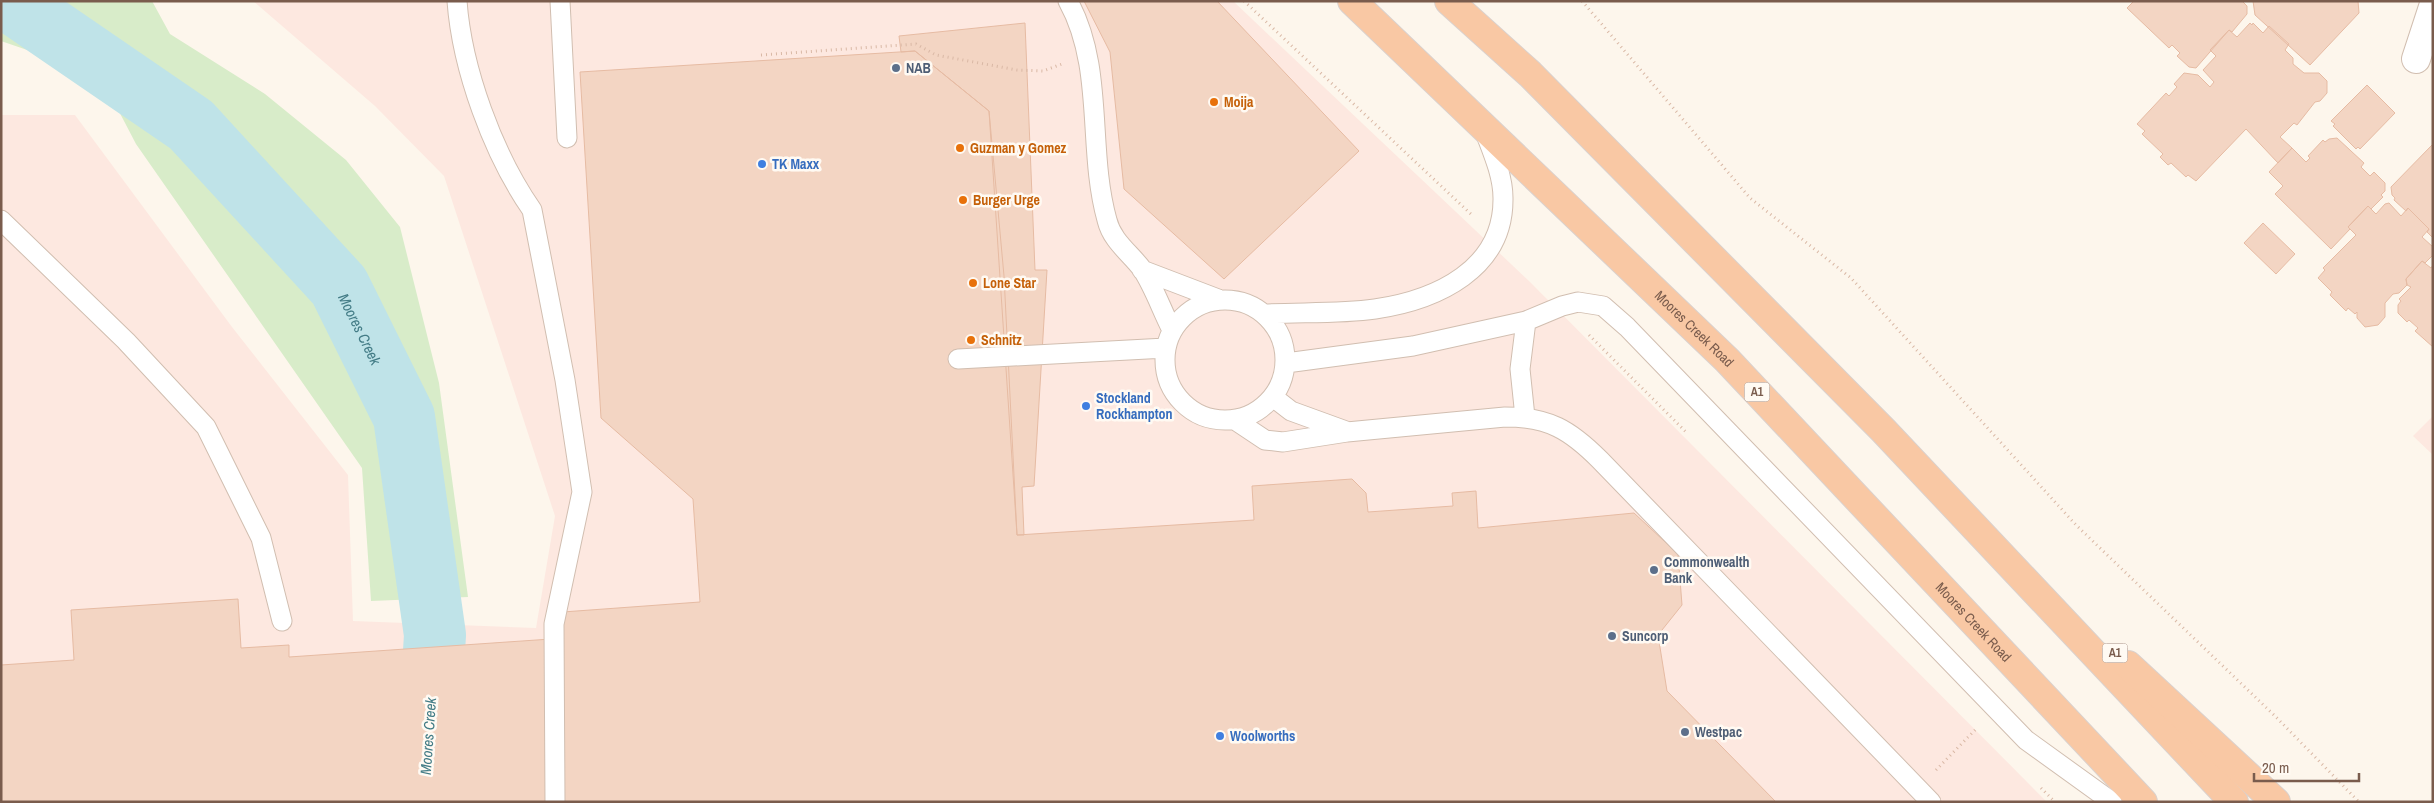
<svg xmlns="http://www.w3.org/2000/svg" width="2434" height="803" font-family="'Archivo Narrow',sans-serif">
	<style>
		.commercial { fill: #fde8e0 }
		.green { fill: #d8ecc9 }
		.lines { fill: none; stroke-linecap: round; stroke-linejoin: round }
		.river { stroke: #bfe3e8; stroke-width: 62 }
		.building { fill: #f3d5c3; stroke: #e6bba3 }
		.service-casing { stroke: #d1beb0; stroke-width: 21 }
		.minor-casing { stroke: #d1beb0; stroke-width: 30 }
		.trunk-casing { stroke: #dad1cd; stroke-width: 30 }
		.path { stroke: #d9b8a5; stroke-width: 3; stroke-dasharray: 1 4; stroke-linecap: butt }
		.service { stroke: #fff; stroke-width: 19 }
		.minor { stroke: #fff; stroke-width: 28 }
		.trunk { stroke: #f9c8a4; stroke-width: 28 }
		.service-dot { fill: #5c6f8a; stroke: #fffaf3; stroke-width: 2 }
		.food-dot { fill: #e8710a; stroke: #fffaf3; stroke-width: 2 }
		.shop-dot { fill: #3f7fe0; stroke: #fffaf3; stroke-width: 2 }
		.labels { text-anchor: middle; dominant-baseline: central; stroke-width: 5; stroke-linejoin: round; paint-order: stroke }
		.shield { fill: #fffaf3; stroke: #a28b7f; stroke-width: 1 }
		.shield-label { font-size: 12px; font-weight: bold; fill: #7a5c4d }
		.service-label { font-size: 14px; font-weight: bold; fill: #4e5e75; stroke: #fffaf3; text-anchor: start }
		.food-label { font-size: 14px; font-weight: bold; fill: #c56008; stroke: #fffaf3; text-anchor: start }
		.shop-label { font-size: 14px; font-weight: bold; fill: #366cbe; stroke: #fffaf3; text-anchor: start }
		.street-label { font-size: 14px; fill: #7a5c4d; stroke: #fffaf3 }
		.water-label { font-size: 15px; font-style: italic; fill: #437c86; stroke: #fffaf3 }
	</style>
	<rect width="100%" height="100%" fill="#fdf6ec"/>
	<path class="commercial" d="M253 1H1233L1529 281 2047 802H1V115H75L232 327 348 475 353 621 536 628 555 516 444 176 375 106Z
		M2433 416V455L2413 436Z"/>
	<path class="green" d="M1 1H152L170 34 265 94 346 160 400 227 439 383 468 597 371 601 362 468 136 144 100 75 1 41Z"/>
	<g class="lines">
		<path class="river" id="s1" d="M10 1 191 125 339 286 404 417 435 635 429 732"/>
	</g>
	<path class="building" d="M1084 1H1217L1359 151 1224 279 1124 189 1110 52Z
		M2134 1H2242L2247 6V14L2232 32 2229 30 2196 68 2189 67 2177 56 2180 53 2172 45 2169 48 2127 8Z
		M2253 1H2358L2359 13 2310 65 2255 15Z
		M1025 23 1035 270H1047L1034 486 1022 487 1024 535H1017L989 111 915 51 901 52 899 36Z
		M2250 23 2252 25 2253 23 2263 33 2269 26 2289 44 2285 50 2293 58V64L2304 73H2319L2327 81V93L2320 101 2315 102 2297 125 2294 123 2280 137 2292 148 2278 163 2246 129 2196 181 2188 175 2186 177 2171 163 2168 165 2160 157 2163 154 2142 134 2145 131 2137 124 2166 93 2169 96 2177 87 2174 84 2184 73 2198 75 2210 87 2214 82 2203 70 2216 56 2210 50 2229 30 2237 37Z
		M915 51 989 111 1004 276 1017 535 1254 520 1252 486 1352 479 1366 493 1368 512 1453 506 1452 493 1476 491 1478 528 1634 513 1678 554 1682 605 1658 635 1667 691 1776 802H1V665L74 660 71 610 238 599 241 648 289 645V657L551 639 549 613 700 602 693 499 601 418 580 72Z
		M2367 85 2395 113 2360 149 2358 147 2356 149 2333 126 2335 124 2331 121Z
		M2337 138 2364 163 2361 167 2370 176 2374 172 2385 183V191L2381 195 2383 197 2371 209 2368 206 2348 227 2350 229 2331 249 2275 194 2283 186 2269 172 2292 148 2306 162 2310 158 2308 156 2323 140 2325 142 2329 139Z
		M2433 144V238L2427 232 2429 229 2408 208 2406 211 2394 200 2395 198 2392 195 2391 187Z
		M2389 203 2401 216 2408 208 2429 229 2422 237 2433 247V255L2425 263 2422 261 2406 279 2407 285 2399 293 2393 294 2385 303V317L2378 325 2365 327 2357 318V312L2355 314 2348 308 2346 311 2330 295 2332 292 2318 278 2325 270 2323 268 2356 235 2348 227 2368 206 2376 214 2385 204Z
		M2263 223 2295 254 2276 274 2244 243Z
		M2422 261 2431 268 2433 265V347L2415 331 2418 328 2409 320 2407 322 2398 313V305L2401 301 2399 299 2411 287 2407 285 2406 279Z"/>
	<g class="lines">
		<defs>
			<path id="service" d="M457 1C462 69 493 154 532 210L565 380 582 492 554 624 555 802
				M560 1 567 138
				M1068 1C1105 68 1087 149 1107 220 1112 241 1130 253 1142 269 1154 287 1162 311 1172 330
				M1 220 126 341 206 427 261 538 282 621
				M1142 270 1218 299
				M1165 360a60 60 0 1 1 120 0a60 60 0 1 1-120 0Z
				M1265 314C1301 312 1339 314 1375 309 1437 300 1504 269 1503 198 1503 176 1493 153 1485 132
				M958 359 1166 348
				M1286 363 1413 346 1526 321 1562 306 1578 302 1603 306 1627 327 2026 740 2112 802
				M1273 397 1291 411 1346 431
				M1525 417 1520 369 1526 321
				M1235 420 1265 440 1283 442 1347 432 1505 417C1549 417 1570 430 1600 460L1931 802"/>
			<path id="minor" d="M2416 59 2433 7"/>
			<g id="trunk">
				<path id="s2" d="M1352 1 1727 360 2143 802"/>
				<path d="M1449 1 1530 74 1883 430 2234 802"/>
				<path d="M2128 665 2276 802"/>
			</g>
		</defs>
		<use href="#service" class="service-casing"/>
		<use href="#minor" class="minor-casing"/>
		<use href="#trunk" class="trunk-casing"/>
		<path class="path" d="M1244 1 1473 216
			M1582 1 1750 198 1851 278 2076 525 2276 717 2359 802
			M761 55 916 44 936 55 1017 70 1043 71 1062 64
			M1589 335 1687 433
			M1936 770 1977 728
			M2041 788 2055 802"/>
		<use href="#service" class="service"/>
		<use href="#minor" class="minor"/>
		<use href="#trunk" class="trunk"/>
	</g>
	<g class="service-dot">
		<circle cx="896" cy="68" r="5"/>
		<circle cx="1654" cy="570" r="5"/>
		<circle cx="1612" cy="636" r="5"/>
		<circle cx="1685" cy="732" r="5"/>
	</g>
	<g class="food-dot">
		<circle cx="1214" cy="102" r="5"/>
		<circle cx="960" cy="148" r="5"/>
		<circle cx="963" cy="200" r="5"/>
		<circle cx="973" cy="283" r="5"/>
		<circle cx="971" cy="340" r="5"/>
	</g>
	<g class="shop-dot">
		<circle cx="762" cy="164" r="5"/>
		<circle cx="1086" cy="406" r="5"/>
		<circle cx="1220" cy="736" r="5"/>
	</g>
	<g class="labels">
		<g class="shield">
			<rect x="1744.5" y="382.5" width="25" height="19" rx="4"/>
			<rect x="2102.5" y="643.5" width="25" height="19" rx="4"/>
		</g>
		<g class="shield-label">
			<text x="1757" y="392">A1</text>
			<text x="2115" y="653">A1</text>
		</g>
		<g class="service-label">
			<text x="906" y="68">NAB</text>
			<text x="1664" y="562">Commonwealth<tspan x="1664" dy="16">Bank</tspan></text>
			<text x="1622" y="636">Suncorp</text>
			<text x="1695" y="732">Westpac</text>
		</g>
		<g class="food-label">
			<text x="1224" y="102">Moija</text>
			<text x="970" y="148">Guzman y Gomez</text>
			<text x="973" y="200">Burger Urge</text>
			<text x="983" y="283">Lone Star</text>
			<text x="981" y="340">Schnitz</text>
		</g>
		<g class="shop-label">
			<text x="772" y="164">TK Maxx</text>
			<text x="1096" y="398">Stockland<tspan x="1096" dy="16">Rockhampton</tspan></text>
			<text x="1230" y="736">Woolworths</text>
		</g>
		<g class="street-label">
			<text stroke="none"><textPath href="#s2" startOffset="474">Moores Creek Road</textPath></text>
			<text stroke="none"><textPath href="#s2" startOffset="879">Moores Creek Road</textPath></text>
		</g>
		<g class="water-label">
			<text stroke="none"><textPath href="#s1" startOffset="486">Moores Creek</textPath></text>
			<text transform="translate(428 736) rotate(-86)">Moores Creek</text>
		</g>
	</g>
	<rect width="2434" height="803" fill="none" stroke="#7a5c4d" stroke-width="5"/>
	<path d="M2254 773v8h105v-8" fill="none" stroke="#7a5c4d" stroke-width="2.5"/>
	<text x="2262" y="773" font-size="15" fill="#7a5c4d" stroke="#fffaf3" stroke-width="4" paint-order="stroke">20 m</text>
</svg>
